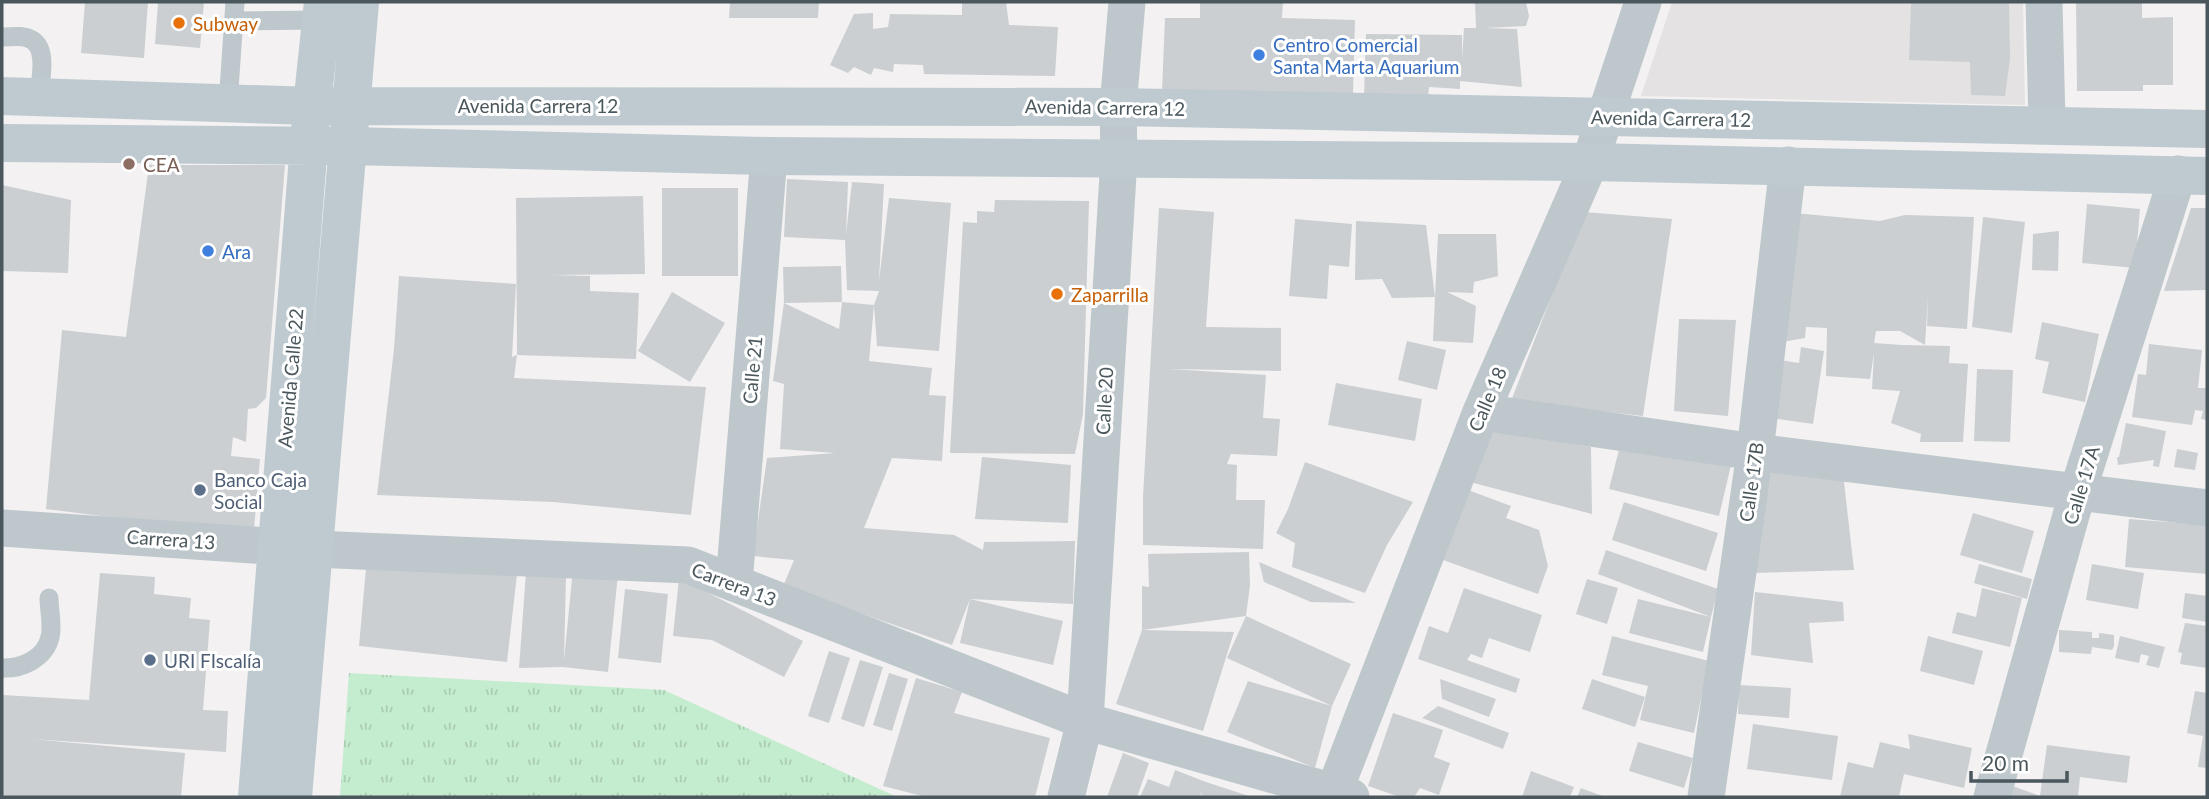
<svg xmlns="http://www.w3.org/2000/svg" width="2209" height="799" font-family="Lato,sans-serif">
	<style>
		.education { fill: #e4e2e2 }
		.grass { fill: url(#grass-tufts) }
		.building { fill: #cbcfd2 }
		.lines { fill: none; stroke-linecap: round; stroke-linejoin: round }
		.lane { stroke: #bec7cc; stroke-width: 19 }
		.street { stroke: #bec7cc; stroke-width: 37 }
		.secondary { stroke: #becad0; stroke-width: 38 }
		.food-dot { fill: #e8710a; stroke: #fff; stroke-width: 2.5 }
		.shop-dot { fill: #3f7fe0; stroke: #fff; stroke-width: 2.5 }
		.education-dot { fill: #8d6e63; stroke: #fff; stroke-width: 2.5 }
		.service-dot { fill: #5c6f8a; stroke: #fff; stroke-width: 2.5 }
		.labels { text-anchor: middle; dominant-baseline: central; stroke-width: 6; stroke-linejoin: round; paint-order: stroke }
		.food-label { font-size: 19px; fill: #c56008; stroke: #fff; text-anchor: start }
		.shop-label { font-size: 19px; fill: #366cbe; stroke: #fff; text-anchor: start }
		.street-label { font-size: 19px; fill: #4a575c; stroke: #fff }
		.education-label { font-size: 19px; fill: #785e54; stroke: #fff; text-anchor: start }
		.service-label { font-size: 19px; fill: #4e5e75; stroke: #fff; text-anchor: start }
	</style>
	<defs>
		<pattern id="grass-tufts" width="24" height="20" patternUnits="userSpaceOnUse" patternTransform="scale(1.75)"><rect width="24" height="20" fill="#c4ecce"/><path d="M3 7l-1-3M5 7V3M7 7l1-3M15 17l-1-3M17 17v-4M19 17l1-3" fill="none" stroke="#aaccb3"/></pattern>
	</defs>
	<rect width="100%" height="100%" fill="#f3f1f1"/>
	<path class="education" d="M1672 2H2023L2025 105 1641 96Z"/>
	<path class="grass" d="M349 673 664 690 897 797H340Z"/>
	<path class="building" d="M85 2H148L144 58 81 53Z
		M158 2H204L200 48 155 44Z
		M730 2H819L818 18H729Z
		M962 2H1006L1009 25 1058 27 1055 76 924 74 923 65 894 64 893 72 874 68 871 75 854 67 848 73 830 65 854 14 873 13V29L888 27 890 14 962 15Z
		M1200 2H1283L1282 18 1355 20 1353 94 1162 91 1165 18H1200Z
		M1475 2H1526L1529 16 1526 26 1485 28 1517 29 1522 87 1460 81V89L1429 87 1428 98 1364 96 1366 34 1462 35V59L1464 28H1476Z
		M1911 2H2009L2010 59 2005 96 1971 95 1970 62 1909 60Z
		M2076 2H2142V18L2173 17V85H2143V91H2077Z
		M149 165H285L266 398 256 408 248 409 246 442 233 437 231 456 260 459 254 529 141 521 46 509 62 330 126 337Z
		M787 179 848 182 846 234 852 182 884 184 879 281 889 198 951 203 939 351 877 346 874 305 869 361 932 368 929 395 946 396 942 461 892 458 864 528 954 535 983 550 984 542 1075 541 1073 604 970 599 1063 621 1053 665 960 643 970 599 952 645 834 604 784 584 794 560 753 556 767 458 835 453 780 449 784 384 773 381 784 303 783 267 841 266 842 302 784 303 839 329 842 302 874 305 879 291 847 290 845 240 784 237Z
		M2 185 71 200 68 273 2 271Z
		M662 188H738V276H662Z
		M643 196 645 274 551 275 590 276V291L639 293 636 359 517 355 516 198Z
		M995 200 1089 201 1083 414 1075 454 950 453 963 222 977 223V211L994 212Z
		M2087 204 2140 209 2135 268 2082 263Z
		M1159 208 1214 212 1206 327 1281 328V371L1169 369 1266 375 1263 418 1280 419 1277 456 1231 454 1227 464 1237 465 1236 500H1265L1263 549 1143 545V497Z
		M2191 208H2207V290L2164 291Z
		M1584 212 1672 219 1643 416 1511 401Z
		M1794 213 1880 221 1905 215 1974 217 1967 329 1927 326 1928 296 1925 345 1900 331H1876L1874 343 1902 345 1950 346 1949 363 1968 364 1963 442H1920L1921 434 1891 423 1900 391 1872 389 1874 353 1870 379 1826 376 1827 328 1806 327 1805 338 1782 342Z
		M1983 217 2025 222 2012 333 1972 327Z
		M1295 219 1352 224 1349 267 1329 265 1327 299 1289 296Z
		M1356 221 1426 225 1435 297 1438 234H1496L1498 276 1474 282 1473 293 1447 292 1476 306 1473 343 1433 341 1435 297 1392 298 1382 279 1355 280Z
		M2059 231 2058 271 2032 270 2033 234Z
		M399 276 516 284 512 357 517 355 514 378 706 387 691 515 553 502 377 495 394 349Z
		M672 292 725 323 690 382 638 351Z
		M1679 319 1736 320 1728 416 1674 411Z
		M2042 322 2099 334 2085 402 2042 393 2049 362 2035 359Z
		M1407 341 1446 350 1437 390 1398 380Z
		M2149 344 2202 350 2198 388H2207V420L2201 419 2203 411 2195 410 2192 425 2132 417 2138 374 2146 375Z
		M1801 347 1824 351 1813 424 1771 418 1780 360 1799 363Z
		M1977 369 2013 370 2010 442 1974 441Z
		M1336 383 1422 399 1415 441 1328 425Z
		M2126 423 2166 431 2159 467 2153 466 2154 460 2118 465 2117 457H2119Z
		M1490 429 1591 447 1592 514 1466 481Z
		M1623 434 1732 461 1719 516 1609 489Z
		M2177 449 2198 453 2195 470 2174 467Z
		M982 457 1071 465 1068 523 975 519Z
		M1305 462 1413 502 1387 545 1365 593 1292 567 1295 543 1276 533 1288 509Z
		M1765 471 1843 473 1854 570 1752 573Z
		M1468 490 1511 506 1506 518 1539 530 1548 566 1538 594 1443 560Z
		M1624 502 1718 533 1706 571 1612 540Z
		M1973 513 2034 531 2022 573 1960 555Z
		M2129 519 2207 525V574L2125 567Z
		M1606 550 1718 589 1711 617 1703 652 1629 633 1638 599 1711 617 1598 574Z
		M1249 552 1250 585 1246 616 1142 630 1234 632 1203 731 1116 704 1142 630V586L1149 587 1148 554Z
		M367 557 517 574 507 662 359 646Z
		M1259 562 1356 603 1311 602 1264 582Z
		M1979 564 2032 579 2027 599 1974 583Z
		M2092 564 2144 573 2138 609 2086 600Z
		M573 569 618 574 608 672 563 667 519 668 526 572 566 575 564 660Z
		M100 573 155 577 154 594 191 598 189 618 210 620 203 710 228 711 226 752 31 739 185 753 181 797H2V695L89 700Z
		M679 578 803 641 784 677 712 640 673 636Z
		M1587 579 1618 588 1607 624 1576 614Z
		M1464 588 1542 615 1530 652 1489 638 1482 658 1471 654 1467 660 1520 679 1516 693 1418 659 1429 626 1448 633Z
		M1982 588 2022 598 2010 647 1952 633 1957 612 1976 617Z
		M625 589 668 594 661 663 618 658Z
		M1755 592 1843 602 1844 621 1809 623 1813 663 1751 655Z
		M2185 593 2207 596V622L2182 618Z
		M1246 616 1351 664 1332 706 1315 768 1227 732 1248 681 1332 706 1227 658Z
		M2185 623 2207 626V668L2180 664 2182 653 2178 652Z
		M2059 630 2092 632V638H2099V633L2114 635V646L2112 650 2092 647 2091 654 2059 652Z
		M1612 636 1709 661 1694 733 1640 720 1648 686 1602 675Z
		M1928 636 1983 651 1974 685 1920 671Z
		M2120 636 2165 647 2159 668 2146 665 2149 656 2141 654 2139 663 2115 658Z
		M829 651 850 658 829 723 808 716Z
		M860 660 883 667 864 727 841 719Z
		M889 673 908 679 892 731 873 725Z
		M916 678 962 692 954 713 1050 738 1035 797H926L883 786Z
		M1440 679 1496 699 1489 717 1442 699Z
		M1592 679 1645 697 1635 727 1582 709Z
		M1739 685 1791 688 1789 718 1738 714Z
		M2195 691 2207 693V768L2198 767 2203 736 2187 733Z
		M1438 706 1509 733 1503 749 1422 718Z
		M1393 713 1443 730 1434 757 1450 763 1439 795 1420 788 1414 797H1400L1368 786Z
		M1753 724 1838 736 1832 780 1747 769Z
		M1908 734 1972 748 1964 788 1904 774 1899 797H1840L1848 762 1873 768 1880 742 1910 749Z
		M1638 742 1693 758 1684 788 1629 771Z
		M2047 745 2130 756 2127 783 2080 777 2078 797H2006L2010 785 2040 796Z
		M1123 753 1149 763 1137 797H1107Z
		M1175 770 1206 782 1252 797H1201L1202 790 1200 797H1140L1148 779 1169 787Z
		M1531 771 1574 787 1570 797H1522Z
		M1581 788 1605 797H1577Z"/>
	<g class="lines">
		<path class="lane" d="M234 21 321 20
			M2 37C10 37 23 35 30 39 49 47 40 81 39 97
			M228 104 235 2
			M2 668C21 669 45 659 50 637 53 626 49 609 49 598"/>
		<path class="street" d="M2044 2 2047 124
			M1481 412 1755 452 2207 508
			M2 528 314 549 688 565 1085 721 1351 797
			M734 583 769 156
			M1066 797 1085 721 1119 158 1118 107 1127 2
			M1332 797 1481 412 1590 162 1643 2
			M1706 797 1755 452 1788 165
			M1992 797 2077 494 2178 174"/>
		<path class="secondary" d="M2 96 312 106 1118 107 2207 129
			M2 143 348 146 769 156 1590 162 2207 176
			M257 797 312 106 323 2
			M293 797 360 2"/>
	</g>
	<g class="food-dot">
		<circle cx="179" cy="23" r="7"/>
		<circle cx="1057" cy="294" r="7"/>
	</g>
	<g class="shop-dot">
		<circle cx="1259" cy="55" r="7"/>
		<circle cx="208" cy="251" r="7"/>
	</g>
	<circle class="education-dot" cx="129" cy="164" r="7"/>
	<g class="service-dot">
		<circle cx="200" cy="490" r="7"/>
		<circle cx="150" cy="660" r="7"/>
	</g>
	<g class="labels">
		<g class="food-label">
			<text x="193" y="23">Subway</text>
			<text x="1071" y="294">Zaparrilla</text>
		</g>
		<g class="shop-label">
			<text x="1273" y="44">Centro Comercial<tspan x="1273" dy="22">Santa Marta Aquarium</tspan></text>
			<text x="222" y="251">Ara</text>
		</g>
		<g class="street-label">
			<text x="538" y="105">Avenida Carrera 12</text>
			<text transform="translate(1105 107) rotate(1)">Avenida Carrera 12</text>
			<text transform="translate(1671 118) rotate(1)">Avenida Carrera 12</text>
			<text transform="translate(752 370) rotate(-85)">Calle 21</text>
			<text transform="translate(290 378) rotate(-85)">Avenida Calle 22</text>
			<text transform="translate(1487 399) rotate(-67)">Calle 18</text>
			<text transform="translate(1104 401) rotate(-87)">Calle 20</text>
			<text transform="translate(1751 482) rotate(-82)">Calle 17B</text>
			<text transform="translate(2081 485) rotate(-73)">Calle 17A</text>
			<text transform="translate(171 539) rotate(4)">Carrera 13</text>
			<text transform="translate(734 584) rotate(21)">Carrera 13</text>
		</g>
		<g class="education-label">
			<text x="143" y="164">CEA</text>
		</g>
		<g class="service-label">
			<text x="214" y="479">Banco Caja<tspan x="214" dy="22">Social</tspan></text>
			<text x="164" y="660">URI FIscalía</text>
		</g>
	</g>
	<rect width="2209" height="799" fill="none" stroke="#4a575c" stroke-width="7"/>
	<path d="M1971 771v10h96v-10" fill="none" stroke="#4a575c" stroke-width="3.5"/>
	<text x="1982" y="771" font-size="21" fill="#4a575c" stroke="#ffffff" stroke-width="5" paint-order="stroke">20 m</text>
</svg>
